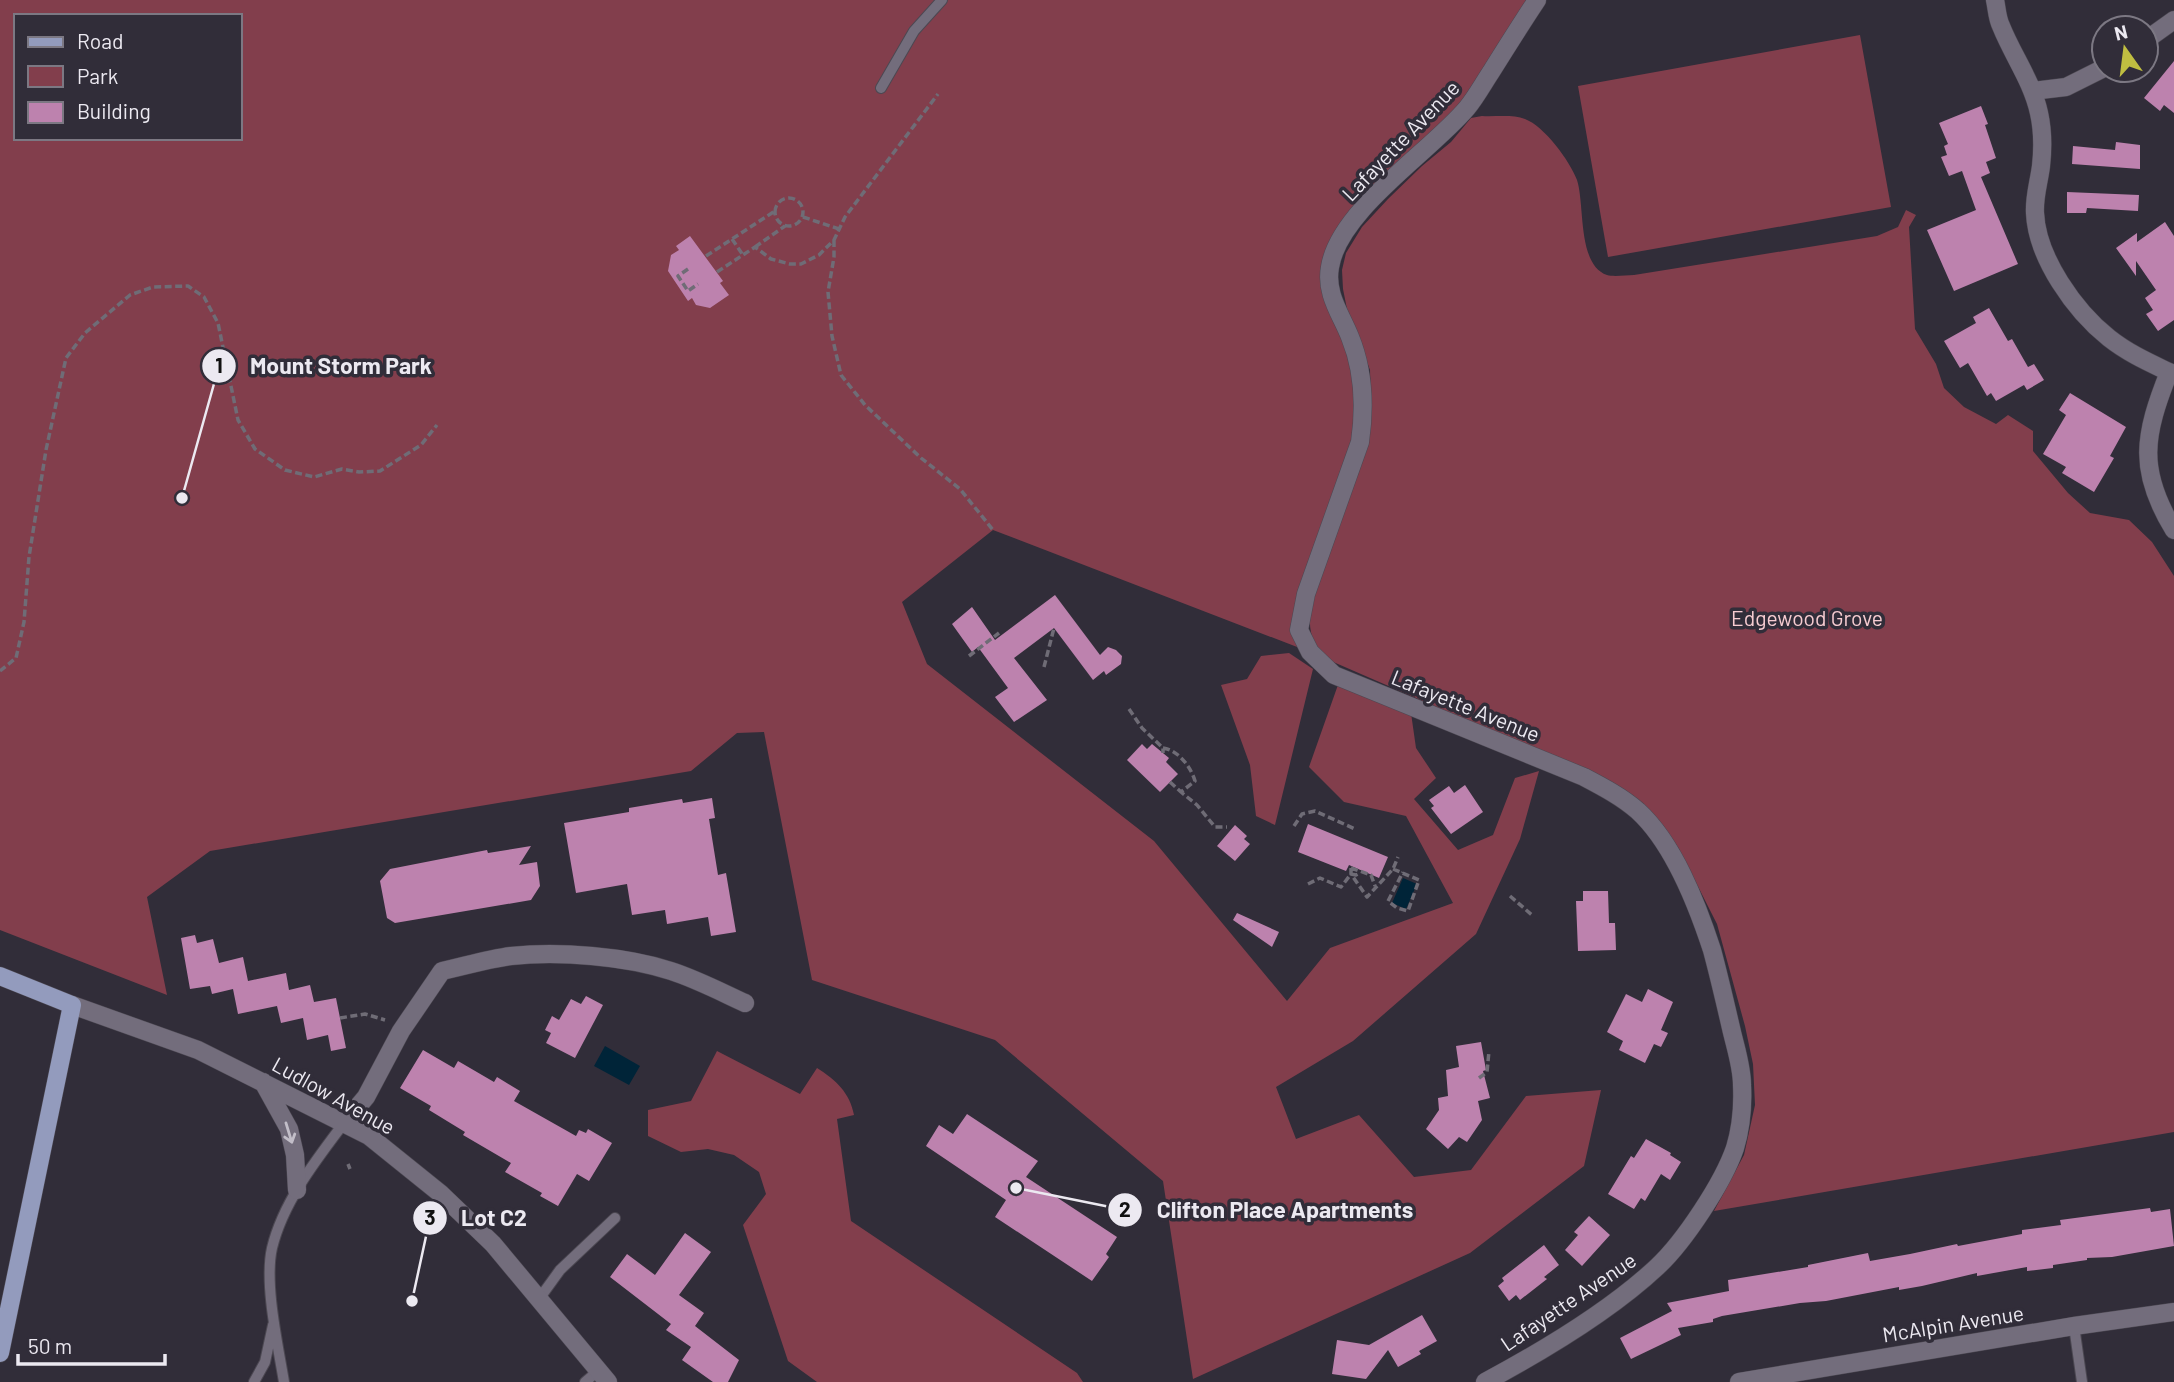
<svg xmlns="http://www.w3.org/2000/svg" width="2174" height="1382" font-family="Barlow,sans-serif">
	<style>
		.green { fill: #823e4c; fill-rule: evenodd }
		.water { fill: #002438 }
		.building { fill: #bd82ae }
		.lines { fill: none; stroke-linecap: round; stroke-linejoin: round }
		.service-casing { stroke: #4c4852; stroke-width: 12 }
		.minor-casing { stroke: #4c4852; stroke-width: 19 }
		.tertiary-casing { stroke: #4c4852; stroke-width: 19 }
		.secondary-casing { stroke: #4c4852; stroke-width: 19 }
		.primary-casing { stroke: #4c4852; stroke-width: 19 }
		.path { stroke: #6f6c76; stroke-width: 3.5; stroke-dasharray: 7 3.5; stroke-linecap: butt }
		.service { stroke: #736d7c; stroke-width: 10 }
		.minor { stroke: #736d7c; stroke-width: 18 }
		.tertiary { stroke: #736d7c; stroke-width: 18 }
		.secondary { stroke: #736d7c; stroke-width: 18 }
		.primary { stroke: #939bbd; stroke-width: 18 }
		.oneway { stroke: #c2bec8 }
		.labels { text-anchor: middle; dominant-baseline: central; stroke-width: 7; stroke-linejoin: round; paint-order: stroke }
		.street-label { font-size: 21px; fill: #ece9f1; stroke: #312d39 }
		.park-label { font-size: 21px; fill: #f7ccd1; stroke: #312d39 }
		.leader { fill: none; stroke: #ece9f1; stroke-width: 2.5 }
		.callout-dot { fill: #ece9f1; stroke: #312d39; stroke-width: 2.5 }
		.mark-label { font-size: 21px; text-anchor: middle; font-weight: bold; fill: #111 }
		.callout-label { font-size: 23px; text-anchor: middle; font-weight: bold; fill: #ece9f1; stroke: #312d39; stroke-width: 7; stroke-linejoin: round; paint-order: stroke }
	</style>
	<rect width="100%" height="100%" fill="#312d39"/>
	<path class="green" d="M0 0H1537L1470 105 1369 202 1329 269 1351 338 1363 418 1299 630 1310 652 993 530 902 602 927 664 1154 841 1287 1001 1330 948 1453 903 1406 816 1344 802 1309 767 1339 682 1411 713 1416 748 1436 778 1414 799 1458 850 1493 835 1515 778 1539 771 1520 839 1476 934 1353 1041 1276 1087 1296 1139 1359 1115 1414 1177 1471 1170 1526 1096 1601 1090 1584 1166 1470 1253 1193 1379 1163 1181 995 1040 812 980 764 732 737 733 691 771 210 851 147 897 167 995 0 930ZM16 16H240V138H16Z
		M1860 35 1891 207 1608 257 1578 86Z
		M1482 116C1494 117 1513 114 1525 119 1544 126 1570 161 1577 180 1585 204 1577 265 1607 275 1614 277 1626 275 1634 275L1877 236 1898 227 1906 210 1916 215 1909 227 1915 329 1936 364 1944 388 1964 407 1996 424 2008 415 2033 431V451L2068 493 2090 513 2129 520 2152 542 2174 576V1132L1714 1211 1744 1155 1755 1105 1753 1064 1745 1026 1717 924 1679 849 1663 825 1619 786 1331 661C1310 646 1307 627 1312 603L1371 414 1370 370 1347 309 1343 289 1342 270 1346 253 1362 227 1388 199 1422 166 1451 142 1471 118Z
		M1289 653 1313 669 1275 825 1256 816 1250 765 1221 685 1247 679 1261 656Z
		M717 1051 800 1094 817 1068C836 1080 850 1093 854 1115L837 1119 851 1221 1077 1373 1083 1382H817L788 1361 743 1225 766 1194 759 1172 734 1155 708 1149 681 1152 648 1136V1110L691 1101Z"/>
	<path class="water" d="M1403 878 1417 884 1406 909 1392 903Z
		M605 1046 640 1066 629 1085 594 1066Z"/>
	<path class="building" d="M2174 61V113L2164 105 2160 111 2144 98Z
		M1981 106 1988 124 1985 125 1996 158 1986 162 1990 173 1981 177 2018 264 1954 291 1927 230 1976 210 1962 171 1949 176 1941 157 1947 155 1944 146 1948 144 1939 123Z
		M2116 142 2140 145V169L2072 164 2073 146 2115 150Z
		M2067 192 2139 195 2138 211 2087 208 2086 213H2067Z
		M2165 222 2174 236V320L2158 331 2146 314 2153 310 2145 298 2156 290 2136 261V276L2116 248 2137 233V242Z
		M690 236 723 281 720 283 729 295 710 308 696 305 692 298 688 301 668 271 671 255 679 250 676 246Z
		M1989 308 2008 341 2012 339 2028 367 2034 364 2044 380 2027 390 2024 385 1996 401 1991 393 1987 396 1968 363 1960 368 1944 341 1976 323 1973 317Z
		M2070 393 2126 427 2110 456 2114 458 2094 492 2062 473 2066 467 2043 454 2066 415 2059 410Z
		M1055 595 1100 655 1108 647 1116 650 1122 656 1121 664 1106 675 1104 671 1093 680 1054 628 1014 658 1047 700 1014 722 995 697 1008 688 978 647 972 652 952 624 972 607 995 640Z
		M1142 744 1147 749 1152 744 1169 758 1166 762 1178 774 1160 792 1127 760Z
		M1465 785 1483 812 1451 834 1431 808 1434 806 1429 800 1449 786 1454 793Z
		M712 798 715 818 709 819 718 875 726 873 736 932 711 936 708 917 667 924 665 910 632 915 627 884 576 893 564 823 629 812V808L682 799 683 803Z
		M1308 824 1388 857 1379 878 1349 865 1346 871 1298 852Z
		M1235 825 1247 836 1244 839 1250 844 1235 861 1217 846Z
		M531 846 519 865 537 862 540 886 531 900 395 923 387 918 380 881 390 869 487 850 488 853Z
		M1583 891H1608L1609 923H1615L1616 950 1578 951 1576 901H1583Z
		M1237 913 1279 932 1272 947 1233 920Z
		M195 935 197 943 213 939 219 963 243 957 248 981 286 973 289 990 310 985 314 1002 336 998 346 1048 331 1051 328 1035 307 1040 303 1018 281 1023 277 1006 238 1014 233 989 212 994 210 986 190 989 181 938Z
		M1648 989 1673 1002 1661 1030 1668 1033 1661 1047 1654 1044 1645 1063 1619 1050 1623 1041 1607 1032 1626 994 1642 1002Z
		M586 996 603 1005 575 1058 546 1043 551 1033 545 1030 552 1016 559 1020 571 999 581 1004Z
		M1481 1042 1486 1070 1483 1071 1490 1098 1478 1101 1482 1120 1467 1142 1459 1137 1448 1149 1426 1129 1439 1110 1438 1098 1448 1096 1446 1070 1459 1067 1456 1046Z
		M423 1050 454 1068 458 1061 494 1082 497 1077 520 1091 514 1101 576 1136 579 1130 586 1133 588 1129 612 1143 589 1181 577 1174 558 1206 540 1196 542 1193 505 1172 511 1163 463 1135 465 1132 429 1110 431 1106 400 1088Z
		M967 1114 1038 1161 1026 1177 1117 1237 1106 1254 1109 1257 1092 1281 995 1217 1006 1200 926 1146 939 1125 953 1134Z
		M1646 1139 1671 1153 1670 1155 1681 1162 1670 1180 1661 1174 1645 1201 1641 1198 1634 1209 1608 1194 1631 1156 1634 1158Z
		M2150 1208 2151 1212 2170 1209 2174 1246 2112 1257 2087 1258V1260L2053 1265V1268L2027 1271V1267L1977 1276V1273L1922 1286 1899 1290V1287L1826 1301 1800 1303 1722 1316 1713 1319V1322L1678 1328 1681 1335 1631 1359 1620 1338 1672 1311 1667 1303 1729 1291 1728 1280 1808 1267V1265L1868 1253 1870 1261 1910 1254 1957 1244 1958 1246 2022 1234V1230L2061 1225 2060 1220Z
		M1589 1216 1610 1235 1582 1266 1565 1250 1578 1235 1574 1232Z
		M685 1233 711 1252 679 1295 704 1313 695 1326 739 1360 728 1382H713L682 1360 691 1347 666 1330 671 1324 610 1277 627 1254 655 1275Z
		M1544 1245 1559 1265 1544 1277 1547 1279 1520 1300 1516 1295 1509 1301 1498 1286 1504 1281 1502 1278Z
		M1422 1315 1437 1341 1419 1351 1421 1354 1398 1367 1388 1350 1366 1379 1332 1374 1337 1340 1369 1345Z"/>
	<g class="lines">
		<defs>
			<path id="service" d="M881 88 914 31 942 0
				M539 1299 560 1270 615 1218
				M2074 1326 2082 1382
				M254 1382 265 1362 273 1325
				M284 1382C278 1345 264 1284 272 1248 283 1202 316 1160 344 1123
				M585 1382 598 1371"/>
			<path id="minor" d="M1995 0C1997 9 1997 18 2001 26 2013 56 2032 81 2039 113 2043 131 2043 148 2041 166 2039 182 2034 197 2035 213 2037 258 2075 311 2109 338 2128 353 2148 362 2169 372
				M2146 40 2174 20
				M2032 91 2066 87 2104 68
				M2174 374 2169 372C2144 435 2137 470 2174 530
				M344 1123 366 1097 401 1031 442 971C465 966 488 959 511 956 559 951 625 956 671 971 696 979 721 992 745 1003
				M1485 1382C1541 1352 1611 1310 1657 1267 1684 1242 1723 1183 1735 1148 1741 1128 1743 1105 1742 1085 1742 1066 1735 1046 1731 1028 1725 1002 1719 976 1712 950 1697 904 1674 844 1638 811 1622 797 1603 787 1584 777L1334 675 1310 652 1299 630 1306 594 1360 442C1365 407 1364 371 1350 337 1341 314 1325 294 1330 267 1339 210 1430 152 1467 108 1476 97 1483 84 1491 72 1506 48 1521 24 1537 0"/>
			<path id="tertiary" d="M1739 1382 2074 1326 2174 1312"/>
			<path id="secondary" d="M72 1005 198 1050 369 1136 441 1194 493 1244 608 1382
				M263 1082 289 1129 295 1155 297 1190"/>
			<path id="primary" d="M0 976 72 1005 0 1353"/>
		</defs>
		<use href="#service" class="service-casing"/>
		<use href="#minor" class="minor-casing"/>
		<use href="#tertiary" class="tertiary-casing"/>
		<use href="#secondary" class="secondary-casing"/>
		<use href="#primary" class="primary-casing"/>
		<path class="path" d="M775 212a14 14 0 1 1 28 0a14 14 0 1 1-28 0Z
			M803 217 839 229
			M732 239 743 255
			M834 240V257L828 292 832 336 841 375 865 405 921 458 960 489 993 530
			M755 247 785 226
			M706 256 775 211
			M688 269 678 276 688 291 698 284
			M717 272 755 247 771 259 790 264H801L819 255 834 240 845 217 938 94
			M969 656 999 633
			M1044 667 1054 628
			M0 671 16 658 24 622 29 557 46 450 66 358 85 333 130 295 153 287 188 286 204 297 218 323 238 420 255 449 285 470 314 477 342 469 359 472 380 471 421 445 437 425
			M1129 709 1142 728 1163 748V753
			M1163 748C1178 750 1191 767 1195 781L1181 792 1197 805 1215 827H1227
			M1170 782 1181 792
			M1294 826 1302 814 1315 811 1355 829
			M1351 868V874L1367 897 1393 869 1398 857
			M1351 868 1371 875 1375 886
			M1393 869 1419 880 1408 911 1397 908 1388 901 1403 872
			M1308 884 1320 878 1341 887 1351 874 1356 875 1360 873
			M1510 896 1532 915
			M340 1018 365 1014 385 1020
			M1479 1078 1487 1072 1489 1051
			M348 1164 350 1169"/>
		<use href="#service" class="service"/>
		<use href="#minor" class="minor"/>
		<use href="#tertiary" class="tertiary"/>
		<use href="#secondary" class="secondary"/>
		<use href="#primary" class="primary"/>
	</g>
	<defs><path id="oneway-shaft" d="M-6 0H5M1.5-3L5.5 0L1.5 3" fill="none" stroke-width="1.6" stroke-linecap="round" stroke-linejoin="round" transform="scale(1.75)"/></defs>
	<use class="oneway" href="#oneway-shaft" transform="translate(289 1133) rotate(73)"/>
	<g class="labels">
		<g class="street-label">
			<text transform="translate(1400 140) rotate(-46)">Lafayette Avenue</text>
			<text transform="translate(1466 705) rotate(22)">Lafayette Avenue</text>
			<text transform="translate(334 1095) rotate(29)">Ludlow Avenue</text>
			<text transform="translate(1568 1301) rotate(-34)">Lafayette Avenue</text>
			<text transform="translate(1953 1323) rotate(-9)">McAlpin Avenue</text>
		</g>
		<g class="park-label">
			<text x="1807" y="617">Edgewood Grove</text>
		</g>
	</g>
	<path class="leader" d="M182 498L219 366M1016 1188L1125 1210M412 1301L430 1218"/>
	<g class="callout-dot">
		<circle cx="182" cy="498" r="7"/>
		<circle cx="1016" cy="1188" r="7"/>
		<circle cx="412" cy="1301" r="7"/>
		<circle cx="219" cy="366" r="18"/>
		<circle cx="1125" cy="1210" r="18"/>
		<circle cx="430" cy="1218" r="18"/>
	</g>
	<g class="mark-label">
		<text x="219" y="373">1</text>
		<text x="1125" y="1217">2</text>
		<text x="430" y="1225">3</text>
	</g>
	<g class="callout-label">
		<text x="341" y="374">Mount Storm Park</text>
		<text x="1285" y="1218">Clifton Place Apartments</text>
		<text x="494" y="1226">Lot C2</text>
	</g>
	<rect x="14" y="14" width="228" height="126" fill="#312d39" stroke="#7c7883" stroke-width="2"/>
	<rect x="28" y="37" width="35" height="10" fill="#939bbd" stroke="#7c7883" stroke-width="2"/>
	<text x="77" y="49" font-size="21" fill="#ece9f1">Road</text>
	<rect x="28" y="66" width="35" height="21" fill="#823e4c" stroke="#7c7883" stroke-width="2"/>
	<text x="77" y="84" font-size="21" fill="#ece9f1">Park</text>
	<rect x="28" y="102" width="35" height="21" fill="#bd82ae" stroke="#7c7883" stroke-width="2"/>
	<text x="77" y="119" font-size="21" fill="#ece9f1">Building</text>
	<g transform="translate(2125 49) rotate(346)"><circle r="33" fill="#312d39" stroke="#7c7883" stroke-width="2"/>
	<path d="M0-5L12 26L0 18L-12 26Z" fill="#c0be41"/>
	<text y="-10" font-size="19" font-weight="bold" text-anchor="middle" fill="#ece9f1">N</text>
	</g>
	<path d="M18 1354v10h147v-10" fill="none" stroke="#ece9f1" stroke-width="3.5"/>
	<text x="28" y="1354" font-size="21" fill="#ece9f1" stroke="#312d39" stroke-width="5" paint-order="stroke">50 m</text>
</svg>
